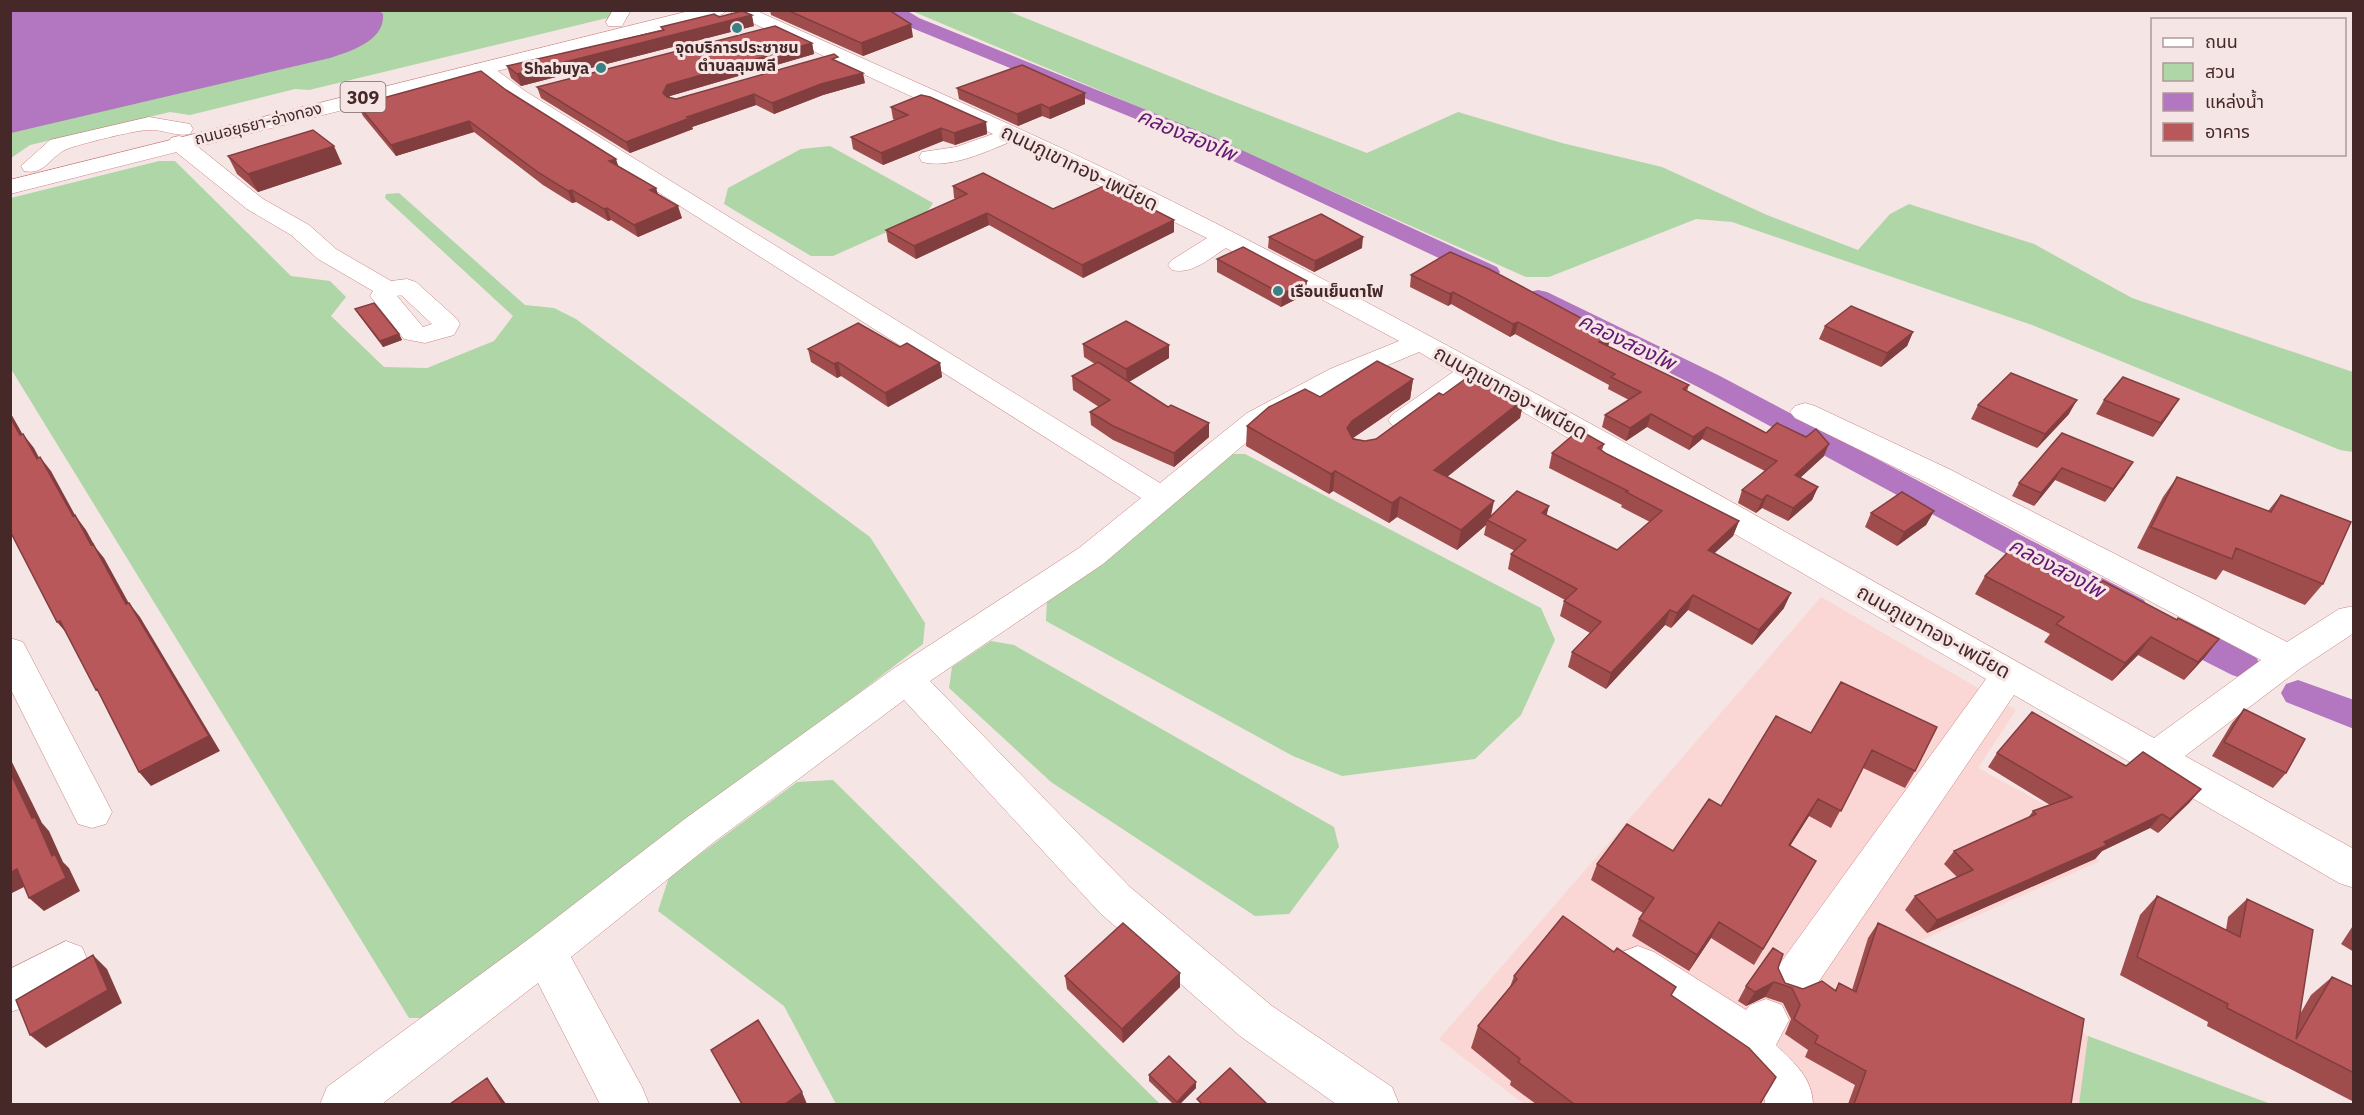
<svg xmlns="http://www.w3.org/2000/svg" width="2364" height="1115" font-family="'IBM Plex Sans','Noto Sans Thai',sans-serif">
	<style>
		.built { fill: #fad7d5 }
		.green { fill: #afd6a7 }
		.water { fill: #b376c0 }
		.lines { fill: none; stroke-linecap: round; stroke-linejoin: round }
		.canal { fill: #b376c0; fill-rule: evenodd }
		.minor-casing { stroke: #ca8281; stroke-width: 1 }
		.major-casing { stroke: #ca8281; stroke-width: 1 }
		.minor { fill: #fff; fill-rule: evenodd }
		.major { fill: #fff; fill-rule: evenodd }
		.wall { fill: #9f4c4d }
		.shaded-wall { fill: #823e3f }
		.building { fill: #b9585a; stroke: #823e3f; stroke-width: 1.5 }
		.poi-dot { fill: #398185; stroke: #f5e5e4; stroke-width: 2 }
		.labels { text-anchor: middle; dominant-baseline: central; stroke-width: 6; stroke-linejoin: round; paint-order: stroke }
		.far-poi-label { font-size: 16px; font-weight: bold; fill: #452827; stroke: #f5e5e4 }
		.far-street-label { font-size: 16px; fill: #452827; stroke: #f5e5e4 }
		.shield { fill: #f5e5e4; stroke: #7a6160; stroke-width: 1.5 }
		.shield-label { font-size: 18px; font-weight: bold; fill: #452827 }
		.street-label { font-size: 20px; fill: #452827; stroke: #f5e5e4 }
		.water-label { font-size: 21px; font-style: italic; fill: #631772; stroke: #f5e5e4 }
	</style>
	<rect width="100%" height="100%" fill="#f5e5e4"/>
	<path class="built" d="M1821 597 2016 710 1978 768 2046 805 2100 861 1904 948 2088 1036 2079 1104H1524L1439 1039Z"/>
	<path class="green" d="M10 11H636L309 90 295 89 190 115 170 112 30 145 11 158Z
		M912 11H1008L1209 92 1367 153 1458 112 1562 143 1662 167 1767 215 1858 250 1890 214 1909 204 2034 244 2132 298 2353 372V452L2340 450 2032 325 1732 222 1696 219 1549 277H1526L1210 137Z
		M830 146 933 203 925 215 833 256H811L724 204 728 188 801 149Z
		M159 161H175L291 276 330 281 346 297 331 316 384 367 427 368 494 341 513 316 385 198 386 194 399 193 525 305 554 308 576 319 870 537 925 623 923 644 432 1018H409L11 369V198Z
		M1231 454H1245L1541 608 1555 640 1521 715 1475 759 1342 776 1293 756 1046 621 1047 599Z
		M991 641 1014 645 1334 827 1339 847 1289 914 1255 916 1051 782 949 688 952 667Z
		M833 780 1160 1104H836L784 1006 658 911 669 877 797 782Z
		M2088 1036 2271 1104H2079Z"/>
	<path class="water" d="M378 10 383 14C385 41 351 51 330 58L11 133V11Z"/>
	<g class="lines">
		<path class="canal" d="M884 10H906L919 18 1211 136 1497 267 1500 272 1497 277 1488 279 1479 277 1197 144 907 26Z
			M1538 290 1547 292 1718 375 2144 600 2148 608 2144 616 2132 620 2120 616 1698 387 1529 302 1526 297 1529 292Z
			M2173 618 2185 621 2256 657 2261 666 2256 675 2244 679 2232 675 2161 639 2156 630 2161 621Z
			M2298 680 2354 700V729L2286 702 2281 693 2286 684Z"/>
		<defs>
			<path id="minor" d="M613 10H631L622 26H608L606 22Z
				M730 10H755C911 81 1070 148 1223 227 1537 389 1844 566 2154 738L2261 660 1927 483 1795 418 1790 412 1795 406 1805 403 1815 406 1949 469 2287 642 2339 609 2354 606V633L2301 668 2185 756 2354 849V888L2339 883 2014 695 1809 996 1793 1002 1777 996 1771 982 1777 968 1986 679 1473 383 1413 426 1403 429 1393 426 1388 420 1393 414 1453 372 1419 352 1350 381 1267 425 1103 564 930 681 1130 887 1272 1006 1392 1087 1399 1104H1336L1240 1036 1100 913 904 700 714 842 571 957 642 1087 649 1104H600L538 983 382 1104H320L327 1087 530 938 686 818 893 669 1079 548 1141 498 511 99 474 72 471 68 474 64H488L525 91 1160 483 1247 413 1330 369 1399 341 1226 248C1210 258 1192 275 1172 270L1168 265 1172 260 1207 238 1010 142C985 152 950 169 922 162L919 157 922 152 956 147 993 134 733 14Z
				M149 117 190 124 193 129 190 134C175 137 163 129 149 130 135 130 80 144 67 149 50 156 45 176 24 171L21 166 50 140Z
				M179 136 187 138 263 199 309 225 336 249 391 281 407 279 416 282 456 318 460 324 454 335 425 343 404 339 370 296 373 291 318 259 291 235 247 209 171 148 168 143 171 138ZM401 295 432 324 423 327 397 296Z
				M10 638 23 642 106 800 112 812 106 824 92 828 78 824 10 688Z
				M66 941 82 947 88 961 82 975 26 1007 10 1012V969Z
				M1638 946 1654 952 1746 1010 1750 1005 1766 999 1782 1005 1789 1020 1776 1045C1794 1063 1812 1077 1813 1104H1765V1100L1738 1071 1730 1052 1622 980 1616 966 1622 952Z"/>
			<path id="major" d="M693 10H726L723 14 10 194V180Z"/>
		</defs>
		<use href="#minor" class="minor-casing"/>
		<use href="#major" class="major-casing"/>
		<use href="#minor" class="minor"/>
		<use href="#major" class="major"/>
	</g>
	<path class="wall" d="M770 10H889L913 37 863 56 771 15Z
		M719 17 754 26 521 86 511 78 507 66 662 30 661 27Z
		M812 43 814 54 670 96 669 98 676 99 838 62 865 83 823 95 774 114 756 105 692 127 693 129 630 153 541 98 537 87Z
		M957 88 1085 93V104L1050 119 1042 116 1018 126 959 99Z
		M506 90 619 167 656 188 658 194 682 218 638 237 611 220 608 221 576 202 572 203 543 185 474 132 396 156 363 116 358 105Z
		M891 107 986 122 987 134 955 145 943 141 883 165 853 149 851 137 895 120 893 119Z
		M228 156 342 164 258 192 237 174Z
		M953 186 1053 209 1174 232 1083 278 989 225 916 259 888 242 886 230 956 199 954 198Z
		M1269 237 1362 248 1314 272 1268 248Z
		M1217 259 1306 294 1281 307 1217 272Z
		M1411 275 1611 334 1608 346 1689 385 1687 391 1766 433 1824 456 1800 478 1818 487 1812 500 1788 521 1762 508 1756 513 1738 503 1742 490 1765 471 1702 439 1689 450 1647 427 1626 441 1602 427 1605 415 1629 400 1608 389 1609 385 1515 334 1510 337 1451 304 1448 306 1410 287Z
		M355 309 399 334 402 340 383 347 359 315Z
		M1825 326 1913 332 1907 346 1881 367 1819 339Z
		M1083 344 1169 345V358L1129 382 1168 407 1209 423V437L1174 467 1113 440 1091 425 1090 412 1099 407 1073 390 1072 376 1095 364 1084 357Z
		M900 347 940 363 942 377 888 407 841 376 837 378 811 362 808 349Z
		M1413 379 1410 399 1353 438 1365 441 1376 439 1443 395 1524 399 1520 418 1447 477 1491 516 1546 515 1617 550 1650 522 1621 507 1622 505 1549 468 1552 453 1604 444 1602 450 1607 454 1739 521 1733 536 1714 553 1784 608 1752 645 1688 610 1671 628 1665 625 1606 689 1568 667 1572 652 1590 633 1560 616 1564 601 1565 600 1508 569 1511 554 1515 551 1484 535 1486 525 1457 550 1397 517 1389 523 1333 491 1329 494 1246 446 1247 426Z
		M2104 400 2170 413 2153 437 2096 414Z
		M1978 405 2069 414 2037 448 1971 419Z
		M2062 433 2125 475 2105 502 2055 480 2034 506 2012 496 2019 483Z
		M2177 477 2268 511 2281 495 2323 584 2305 605 2223 570 2216 580 2137 548 2163 497Z
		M1934 511 1926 525 1897 546 1865 527 1871 513Z
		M1985 576 2091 592 2177 620 2219 639 2205 657 2184 680 2138 655 2112 681 2044 642 2050 634 1975 594Z
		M1841 682 1915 771 1905 788 1863 768 1831 828 1809 816 1790 846 1816 861 1754 965 1711 938 1689 971 1632 936 1639 919 1643 913 1591 880 1597 864 1673 851 1721 806 1811 733Z
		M2244 709 2286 773 2273 788 2212 756 2232 723Z
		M1997 753 2126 766 2201 789 2189 803 2158 833 2150 828 2102 851 2095 859 1927 933 1905 910 1915 896 1957 877 1944 864 1954 851 2028 818 2033 811 2050 805 1988 767Z
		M2157 896 2226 930 2228 917 2247 899 2300 1014 2311 995 2332 977 2354 987V1102L2207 1026 2208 1022 2120 975 2140 915Z
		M1878 923 2071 1104H1848L1855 1085 1805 1057 1808 1050 1785 1034 1791 1019 1783 1003 1765 997 1746 1006 1738 1001 1746 986 1778 968 1785 983 1803 989 1835 990 1839 983 1852 990 1868 938Z
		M2354 924V952L2341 944Z
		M1180 973V987L1123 1043 1067 989 1065 976Z
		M1514 976 1672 995 1760 1104H1536L1510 1085 1511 1081 1471 1048 1478 1026 1510 987Z
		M1149 1075 1196 1082V1088L1180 1104H1173L1149 1081Z"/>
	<path class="shaded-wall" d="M752 15 754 26 521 86 517 74Z
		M911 24 913 37 863 56 861 43Z
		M812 43 814 54 670 96 666 103 663 93 667 85Z
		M863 73 865 83 823 95 774 114 772 103 821 84Z
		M1085 93V104L1050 119 1049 108Z
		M754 94 756 105 692 127 693 129 630 153 626 142 687 117Z
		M1041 104 1042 116 1018 126 1017 114Z
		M469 121 474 132 396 156 391 145Z
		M986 122 987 134 955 145 954 133Z
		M941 128 943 141 883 165 881 153Z
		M334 146 342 164 258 192 248 174Z
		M616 159 620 171 609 161Z
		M656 188 659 200 650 190Z
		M572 190 576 202 572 203 568 191Z
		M678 206 682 218 638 237 634 225Z
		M607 208 611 220 608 221 604 209Z
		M987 213 989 225 916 259 914 246Z
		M1174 220V232L1083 278 1082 265Z
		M1363 237 1362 248 1314 272 1315 261Z
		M1307 281 1306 294 1281 307 1282 294Z
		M1453 292 1451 304 1448 306 1450 294Z
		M1518 322 1515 334 1510 337 1513 324Z
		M1913 332 1907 346 1881 367 1887 353Z
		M399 334 402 340 383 347 380 341Z
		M1611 334 1608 347 1599 342Z
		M1169 345V358L1127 383 1126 369Z
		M838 362 841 376 837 378 834 364Z
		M940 363 942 377 888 407 885 393Z
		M1413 379 1410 399 1350 440 1347 428 1352 421Z
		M1524 399 1520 418 1431 490 1434 470Z
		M2179 399 2170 413 2153 437 2161 423Z
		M2077 400 2069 414 2037 448 2045 434Z
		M10 412 31 449 20 435 10 417Z
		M1651 414 1647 427 1626 441 1630 428Z
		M1209 423V437L1174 467V453Z
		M1707 427 1702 439 1689 450 1693 437Z
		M23 434 34 448 47 473 37 459Z
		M1829 444 1824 456 1789 488 1795 475Z
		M40 457 51 471 75 515 86 530 96 548 104 558 137 618 126 604 73 516Z
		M2133 462 2125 475 2105 502 2113 489Z
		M2062 468 2055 480 2034 506 2041 493Z
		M1335 471 1333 491 1329 494 1331 474Z
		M1818 487 1812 500 1788 521 1793 508Z
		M1767 495 1762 508 1756 513 1762 500Z
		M1400 497 1397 517 1389 523 1392 503Z
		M1494 501 1490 521 1487 520 1486 525 1457 550 1461 530Z
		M1549 506 1545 521 1542 513Z
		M1934 511 1926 525 1897 546 1904 532Z
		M1739 521 1733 536 1702 565 1708 550Z
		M1791 593 1784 608 1752 645 1759 630Z
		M1693 595 1688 610 1671 628 1677 613Z
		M129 603 140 617 220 751 151 786 139 772Z
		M1670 610 1665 625 1606 689 1611 673Z
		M60 621 69 636 57 622Z
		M2151 637 2138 655 2112 681 2125 663Z
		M2219 639 2205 657 2184 680 2198 662Z
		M10 758 42 823 49 831 63 862 69 868 80 891 44 911 29 898 52 856 32 818 10 772Z
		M2201 789 2189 803 2158 833 2170 819Z
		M1818 799 1809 816 1780 862 1789 845Z
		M2162 814 2150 828 2102 851 2095 859 1927 933 1937 920Z
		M17 869 32 883 10 894V873Z
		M1719 922 1711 938 1689 971 1697 955Z
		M93 955 107 969 122 1003 46 1048 30 1035Z
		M1180 973V987L1123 1043 1122 1029Z
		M1774 982 1765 997 1746 1006 1755 992Z
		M487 1078 501 1097 506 1104H503Z
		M1196 1082V1088L1180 1104H1177V1102Z
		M802 1092 807 1104H785Z"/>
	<path class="building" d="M787 10H889L911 24 861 43Z
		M742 11 752 15 517 74 507 66 664 30 661 27 714 14 719 17Z
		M775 26 812 43 667 85 663 93 667 97 676 99 834 54 838 57 832 59 863 73 821 84 772 103 754 94 687 117 690 118 626 142 537 87Z
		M1022 65 1085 93 1049 108 1041 104 1017 114 957 88Z
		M481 71 506 90 616 159 609 161 656 188 650 190 678 206 634 225 607 208 604 209 572 190 568 191 539 173 469 121 391 145 358 105Z
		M921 95 930 97 986 122 954 133 941 128 881 153 851 137 908 115 891 107Z
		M313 130 334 146 248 174 228 156Z
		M983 173 1053 209 1106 185 1174 220 1082 265 987 213 914 246 886 230 967 194 953 186Z
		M1321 214 1363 237 1315 261 1269 237Z
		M1243 247 1307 281 1282 294 1217 259Z
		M1450 252 1489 269 1611 334 1599 342 1689 385 1683 389 1766 433 1777 423 1806 437 1816 429 1829 444 1795 475 1818 487 1793 508 1767 495 1762 500 1742 490 1777 461 1707 427 1693 437 1651 414 1630 428 1605 415 1641 392 1611 377 1615 374 1518 322 1513 324 1453 292 1450 294 1411 275Z
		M374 303 399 334 380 341 355 309Z
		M1851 306 1913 332 1887 353 1825 326Z
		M1126 321 1169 345 1126 369 1083 344Z
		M858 323 900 347 907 343 940 363 885 393 838 362 834 364 808 349Z
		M1377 361 1413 379 1352 421 1347 428 1353 439 1365 441 1376 439 1439 393 1443 395 1472 374 1524 399 1434 470 1494 501 1461 530 1400 497 1392 503 1335 471 1331 474 1247 426 1269 407 1305 389 1320 397Z
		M1098 362 1168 407 1171 405 1209 423 1174 453 1113 426 1090 412 1110 400 1072 376Z
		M2011 373 2077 400 2045 434 1978 405Z
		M2123 377 2179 399 2161 423 2104 400Z
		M10 417 20 435 23 434 37 459 40 457 73 516 75 515 91 545 93 544 126 604 129 603 209 736 139 772 97 689 96 690 60 621 57 622 10 531Z
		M1579 430 1604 444 1598 448 1607 454 1739 521 1708 550 1791 593 1759 630 1693 595 1677 613 1670 610 1611 673 1572 652 1601 622 1564 601 1577 589 1511 554 1526 540 1487 520 1517 491 1549 506 1542 513 1617 550 1662 511 1626 492 1628 491 1552 453Z
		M2062 433 2133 462 2113 489 2062 468 2041 493 2019 483Z
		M2177 477 2271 512 2281 495 2351 522 2323 584 2236 548 2232 559 2151 527Z
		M1902 492 1934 511 1904 532 1871 513Z
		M2009 551 2091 592 2103 581 2177 620 2178 618 2219 639 2198 662 2151 637 2125 663 2056 624 2064 617 1985 576Z
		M1841 682 1937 727 1915 771 1872 750 1841 811 1818 799 1789 845 1816 861 1763 949 1719 922 1697 955 1639 919 1654 898 1597 864 1627 824 1673 851 1709 799 1721 806 1776 716 1811 733Z
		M2244 709 2305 739 2286 773 2224 742Z
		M2032 712 2126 766 2143 752 2201 789 2170 819 2162 814 2104 842 2107 845 1937 920 1915 896 1973 870 1954 851 2036 814 2033 811 2072 797 1997 753Z
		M10 772 32 818 35 817 52 856 55 854 66 878 29 898 17 869 10 873Z
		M2157 896 2240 937 2247 899 2313 930 2296 1039 2332 977 2354 987V1073L2227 1008 2228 1004 2137 957Z
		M1563 916 1614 952 1617 948 1676 987 1671 995 1749 1048 1776 1077 1760 1104H1574L1518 1062 1520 1059 1478 1026 1517 979 1514 976Z
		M1123 923 1180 973 1122 1029 1065 976Z
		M1878 923 2084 1019 2071 1104H1854L1866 1071 1815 1043 1818 1036 1794 1019 1800 1005 1792 988 1774 982 1755 992 1746 986 1773 948 1783 954 1778 968 1785 983 1803 989 1822 981 1836 991 1839 983 1856 992Z
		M93 955 108 990 30 1035 16 1000Z
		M758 1020 802 1092 785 1104H742L711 1050Z
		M1169 1056 1196 1082 1177 1102 1149 1075Z
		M1230 1068 1267 1104H1202L1197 1099Z
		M487 1078 503 1104H450Z"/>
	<g class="poi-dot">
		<circle cx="737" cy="28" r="6"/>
		<circle cx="601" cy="68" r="6"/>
		<circle cx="1278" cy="291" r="6"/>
	</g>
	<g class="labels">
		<g class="far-poi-label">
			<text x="737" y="47">จุดบริการประชาชน<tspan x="737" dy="18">ตำบลลุมพลี</tspan></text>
			<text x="589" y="68" text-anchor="end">Shabuya</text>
			<text x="1290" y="291" text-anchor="start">เรือนเย็นตาโฟ</text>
		</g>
		<g class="far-street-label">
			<text transform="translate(258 123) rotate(-14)">ถนนอยุธยา-อ่างทอง</text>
		</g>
		<rect class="shield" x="340.5" y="82" width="45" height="30" rx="4.5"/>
		<g class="shield-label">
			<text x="363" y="97">309</text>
		</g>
		<g class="street-label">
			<text transform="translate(1080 167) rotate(26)">ถนนภูเขาทอง-เพนียด</text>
			<text transform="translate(1511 392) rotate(29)">ถนนภูเขาทอง-เพนียด</text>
			<text transform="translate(1934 631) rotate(29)">ถนนภูเขาทอง-เพนียด</text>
		</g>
		<g class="water-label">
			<text transform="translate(1187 134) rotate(23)">คลองสองไพ</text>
			<text transform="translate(1627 341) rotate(26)">คลองสองไพ</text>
			<text transform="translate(2057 567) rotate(28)">คลองสองไพ</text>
		</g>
	</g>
	<rect width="2364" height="1115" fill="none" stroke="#452827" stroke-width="24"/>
	<rect x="2151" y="18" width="195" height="138" fill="#f5e5e4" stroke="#af9998" stroke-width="1.5"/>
	<rect x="2163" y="38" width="30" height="9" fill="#ffffff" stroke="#af9998" stroke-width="1.5"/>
	<text x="2205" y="48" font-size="18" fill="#452827">ถนน</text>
	<rect x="2163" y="63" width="30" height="18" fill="#afd6a7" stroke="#af9998" stroke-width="1.5"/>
	<text x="2205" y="78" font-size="18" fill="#452827">สวน</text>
	<rect x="2163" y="93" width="30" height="18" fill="#b376c0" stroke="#af9998" stroke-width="1.5"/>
	<text x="2205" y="108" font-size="18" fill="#452827">แหล่งน้ำ</text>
	<rect x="2163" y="123" width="30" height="18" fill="#b9585a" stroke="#af9998" stroke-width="1.5"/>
	<text x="2205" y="138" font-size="18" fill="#452827">อาคาร</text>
</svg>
